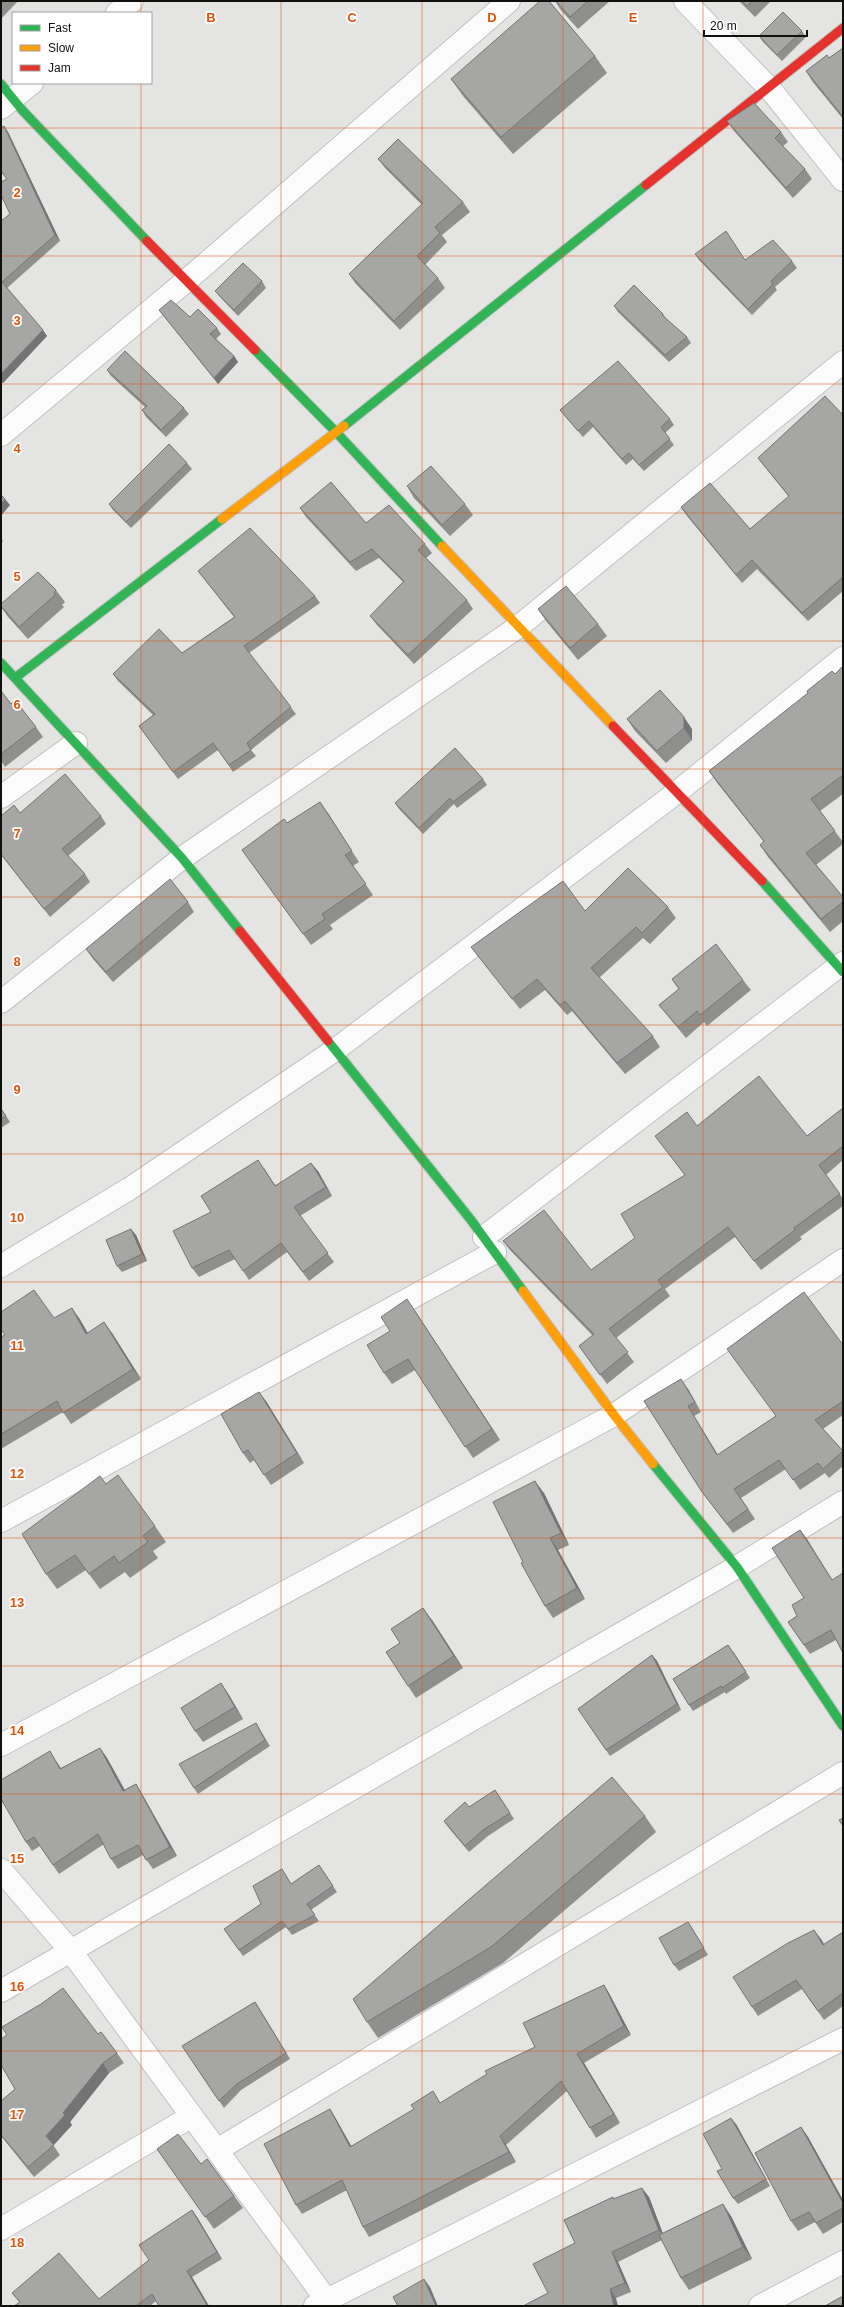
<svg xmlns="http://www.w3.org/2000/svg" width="844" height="2307" font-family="Helvetica,sans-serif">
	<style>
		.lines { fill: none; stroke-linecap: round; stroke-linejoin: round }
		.street-casing { stroke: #c1c1c0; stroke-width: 24 }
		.fast-casing { stroke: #c1c1c0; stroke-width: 11 }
		.slow-casing { stroke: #c1c1c0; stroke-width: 11 }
		.jam-casing { stroke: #c1c1c0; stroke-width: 11 }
		.street { stroke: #fbfbfb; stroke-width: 22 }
		.fast { stroke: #30b455; stroke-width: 9 }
		.slow { stroke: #ff9f0a; stroke-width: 9 }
		.jam { stroke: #e5322d; stroke-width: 9 }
		.wall { fill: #8f8f8e }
		.shaded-wall { fill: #747474 }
		.building { fill: #a6a6a5; stroke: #747474 }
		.grid { fill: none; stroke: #dd550c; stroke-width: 1; stroke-opacity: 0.55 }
		.grid-label { font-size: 13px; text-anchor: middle; font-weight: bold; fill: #dd550c; stroke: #fff; stroke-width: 3.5; stroke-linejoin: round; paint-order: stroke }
	</style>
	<rect width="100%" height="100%" fill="#e4e4e3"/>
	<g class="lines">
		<defs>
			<path id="street" d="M685 1 770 89 843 180
				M117 13 132 1
				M1 108 32 83
				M1 435 186 281 509 1
				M1 797 76 743
				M1 1002 182 858 518 627 843 362
				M484 1237 843 963
				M1 1266 129 1189 335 1050 676 793 843 658
				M1 1521 495 1252
				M1 1745 614 1415 843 1260
				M1 1870 70 1950 331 2306
				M1 1991 737 1567 843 1502
				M217 2150 843 1773
				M1 2229 192 2116
				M315 2306 843 2039
				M760 2306 843 2262"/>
			<path id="fast" d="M1 84 23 111 147 241
				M255 350 336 432 442 546
				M344 426 646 185
				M1 663 182 858 240 931
				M15 678 222 519
				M762 881 843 972
				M328 1041 471 1220 523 1291
				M653 1464 737 1567 843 1726"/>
			<path id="slow" d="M222 519 344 426
				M442 546 613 726
				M523 1291 614 1415 653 1464"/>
			<path id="jam" d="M646 185 843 28
				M147 241 255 350
				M613 726 762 881
				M240 931 328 1041"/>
		</defs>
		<use href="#street" class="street-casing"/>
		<use href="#fast" class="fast-casing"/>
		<use href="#slow" class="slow-casing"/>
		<use href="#jam" class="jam-casing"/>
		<use href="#street" class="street"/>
		<use href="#fast" class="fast"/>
		<use href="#slow" class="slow"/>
		<use href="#jam" class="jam"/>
	</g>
	<path class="wall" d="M1 1H18L1 19Z
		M555 1H610L578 29 560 9Z
		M739 1H771L755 17Z
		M802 31 806 37 782 61 763 42 759 36Z
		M843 48V119L812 81 806 71 829 58Z
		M595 56 607 73 513 154 463 96 451 79Z
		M727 121 781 132 788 142 783 146 805 169 812 179 793 198 734 131Z
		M4 126 8 132 60 241 7 288 47 336 3 383 1 381V221L10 214 7 179 1 172V128Z
		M378 159 463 202 470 212 442 235 447 242 425 265 438 278 445 288 400 330 356 284 349 274 422 205 385 168Z
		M695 254 745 260 792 261 797 268 775 287 777 290 752 315 699 260Z
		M262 281 266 288 238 316 220 297 215 291Z
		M614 306 663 314 667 320 687 337 691 343 669 362 618 312Z
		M159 310 190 317 217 328 221 334 216 339 234 356 238 362 218 384Z
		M107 370 184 408 189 414 166 437 146 417 142 410 145 407 111 376Z
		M560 410 670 419 674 425 665 433 674 445 644 471 633 459 626 465 593 427 583 437 565 416Z
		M843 415V591L808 621 757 569 742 583 687 516 681 507 750 529 789 497 764 466 758 458Z
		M187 463 192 469 131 528 113 510 109 504Z
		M407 486 465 504 473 515 450 536 414 498Z
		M300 508 366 523 425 544 432 553 426 558 467 600 473 609 414 664 377 625 370 616 403 582 379 558 356 571 306 517Z
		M1 538 3 541 1 543Z
		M198 571 315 596 320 603 249 653 296 714 251 750 256 756 233 772 218 750 178 779 139 726 153 715 118 681 113 674 182 653 234 617Z
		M56 590 65 602 62 605 64 607 28 639 8 617 1 607Z
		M538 609 598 624 607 636 578 660 546 621Z
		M843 666V794L820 811 843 842V844L816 865 843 897V921L830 932 768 857 760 845 764 842 718 784 709 771 835 674Z
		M1 691 11 704 36 727 43 737 5 767 1 761Z
		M627 719 692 729V740L666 763 635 731Z
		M483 779 487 785 457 808 454 804 423 834 399 809 395 803Z
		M320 802 359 862 353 866 373 895 330 925 333 929 311 945 249 860 287 823Z
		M20 813 101 816 106 824 68 856 85 874 90 882 50 917 1 855V816Z
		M188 902 194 912 113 982 93 959 86 949Z
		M668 907 676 918 650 944 643 938 599 978 653 1036 660 1047 625 1074 572 1011 567 1015 545 990 520 1009 479 957 471 947 585 911Z
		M672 979 743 980 751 990 707 1026 704 1022 686 1038 667 1015 659 1005 679 989Z
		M1 1108 10 1122 1 1128Z
		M843 1108V1160L826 1175 843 1199V1206L800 1237 802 1239 761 1270 735 1237 665 1289 670 1296 616 1338 634 1362 607 1384 579 1346 593 1336 510 1250 503 1241 591 1270 635 1238 685 1175 655 1136 697 1126 807 1136Z
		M264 1168 275 1185 318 1171 332 1196 300 1216 334 1262 309 1281 287 1252 249 1280 235 1259 199 1277 192 1268 211 1212Z
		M136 1235 147 1261 122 1272 117 1266Z
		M415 1311 500 1440 473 1458 415 1370 392 1384 384 1373 390 1331Z
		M54 1318H79L88 1333H112L141 1379 71 1424 63 1412 1 1449V1337Z
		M843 1345V1415L823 1429 843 1451V1466L829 1478 825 1473 800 1490 786 1469 741 1498 755 1519 733 1533 702 1492 644 1401 688 1389 701 1412 694 1416 718 1455 776 1416Z
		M266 1401 304 1463 271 1485 254 1460 250 1463 243 1453Z
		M106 1484 155 1526 166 1542 153 1551 158 1558 130 1578 125 1572 100 1589 86 1570 57 1589 46 1574Z
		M544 1493 569 1545 558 1550 585 1599 553 1618 545 1606 523 1562Z
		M800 1530 807 1539 836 1640 810 1654 788 1622 797 1616 804 1598Z
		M432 1620 463 1668 416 1698 408 1686 400 1643Z
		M733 1651 750 1678 726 1694 725 1692 693 1711 689 1705Z
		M652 1655 657 1661 681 1710 610 1756 578 1709Z
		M229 1695 243 1719 203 1742 195 1731Z
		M256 1723 270 1746 198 1794 194 1788Z
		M100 1748 107 1758 125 1790 136 1784 142 1794 177 1856 153 1869 143 1855 118 1869 111 1859 104 1844 59 1874 40 1846 32 1851 26 1842 56 1761 61 1768Z
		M499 1796 514 1819 488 1836 469 1852 448 1827 444 1821 469 1807Z
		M645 1816 656 1832 503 1963 378 2038 367 2022Z
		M319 1865 337 1892 311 1910 319 1921 292 1935 286 1927 243 1956 224 1929 261 1904 286 1875 291 1884Z
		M688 1922 692 1928 708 1955 679 1971 674 1965Z
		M843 1932V2006L824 2020 802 1989 758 2016 752 2007 821 1939 824 1944Z
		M604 1985 610 1995 631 2035 584 2063 620 2123 596 2138 590 2128 567 2091 506 2145 516 2162 369 2237 363 2227 347 2190 302 2214 296 2205 330 2109 336 2119 351 2146 441 2103 535 2047Z
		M255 2002 290 2059 241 2090 224 2108 182 2046Z
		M98 2034 117 2053 124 2063 109 2073 70 2122 72 2125 53 2145 60 2155 34 2177 1 2136V2101Z
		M736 2124 770 2186 738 2204 733 2198 722 2169Z
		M801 2127 808 2137 843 2200V2222L823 2234 815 2222 798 2231 791 2221Z
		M157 2149 201 2164 207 2159 243 2208 214 2229Z
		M649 2197 663 2234 731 2216 752 2259 689 2290 681 2278 662 2240 618 2262 631 2292 616 2298 548 2293 575 2243 615 2199Z
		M192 2210 197 2217 222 2259 192 2277 209 2306H159L156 2301 150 2306H14L20 2303 12 2293 99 2299 149 2260Z"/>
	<path class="shaded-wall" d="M4 126 8 132 60 241 55 235Z
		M43 330 47 336 3 383 1 380V374Z
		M234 356 238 362 218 384 214 378Z
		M5 499 10 505 1 516V504Z
		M684 717 692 729V740L684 728Z
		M320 802 328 813 359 862 352 851Z
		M311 1163 318 1171 332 1196 326 1187Z
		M131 1229 136 1235 147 1261 142 1254Z
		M407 1299 415 1311 500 1440 492 1429Z
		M72 1308 79 1318 94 1344 86 1334Z
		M104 1322 112 1333 141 1379 133 1369Z
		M681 1379 688 1389 701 1412 695 1402Z
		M259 1392 266 1401 304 1463 297 1453Z
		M688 1406 694 1416 724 1465 717 1455Z
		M535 1481 544 1493 569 1545 561 1533Z
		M800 1530 807 1539 838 1589 832 1580Z
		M550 1538 558 1550 585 1599 577 1588Z
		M423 1608 432 1620 463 1668 454 1656Z
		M652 1655 657 1661 681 1710 677 1704Z
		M221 1683 229 1695 243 1719 235 1707Z
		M100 1748 107 1758 130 1800 123 1791Z
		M50 1751 56 1761 66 1778 60 1769Z
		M136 1784 142 1794 177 1856 170 1847Z
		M814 1930 821 1939 829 1954 823 1945Z
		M604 1985 610 1995 631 2035 624 2026Z
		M255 2002 259 2008 290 2059 286 2053Z
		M577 2054 584 2063 620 2123 614 2114Z
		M103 2063 109 2073 70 2122 72 2125 53 2146 46 2136 63 2113Z
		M330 2109 336 2119 357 2156 350 2147Z
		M731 2118 736 2124 770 2186 766 2179Z
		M801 2127 808 2137 843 2200V2203Z
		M500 2136 506 2145 516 2162 509 2152Z
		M642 2188 649 2197 665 2239 659 2230Z
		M723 2204 731 2216 752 2259 743 2247Z
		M192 2210 197 2217 222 2259 217 2252Z
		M612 2252 618 2262 631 2292 625 2283Z
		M187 2271 192 2277 209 2306 207 2305Z
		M424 2279 430 2287 438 2306H436Z
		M610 2289 616 2298 618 2306H614Z"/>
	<path class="building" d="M540 1H549L595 56 501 137 451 79Z
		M556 1H588L570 17Z
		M742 1H752L747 6Z
		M783 12 802 31 777 55 759 36Z
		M843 48V117L806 71 827 55 829 58Z
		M754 103 781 132 775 138 805 169 786 188 727 121Z
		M4 126 55 235 2 282 43 330 1 374V221L10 214 1 195V182L7 179 1 171V128Z
		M398 139 463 202 435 227 440 233 417 256 438 278 394 321 349 274 423 203 378 159Z
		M726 231 745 260 773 240 792 261 771 281 773 284 748 309 695 254Z
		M243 263 262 281 234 310 215 291Z
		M634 285 663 314 662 315 687 337 665 355 614 306Z
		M171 300 190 317 198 309 217 328 210 334 234 356 214 378 159 310Z
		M125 351 184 408 161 430 142 410 147 406 107 370Z
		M618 361 670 419 661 427 670 439 639 465 629 453 622 459 589 421 578 431 560 410Z
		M825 396 843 415V577L802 613 752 560 736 575 681 507 710 483 750 529 789 496 758 458Z
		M169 444 187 463 126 522 109 504Z
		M431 466 465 504 442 525 407 486Z
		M331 482 366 523 389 505 425 544 418 550 467 600 408 655 370 616 404 581 372 549 350 562 300 508Z
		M1 495 5 499 1 504Z
		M250 528 315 596 244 646 291 707 247 743 251 750 229 765 213 743 173 772 139 726 155 714 113 674 159 629 182 653 235 617 198 571Z
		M38 572 56 590 54 593 55 595 19 627 1 606V604Z
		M566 586 598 624 570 648 538 609Z
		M843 666V775L811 799 835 831 806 853 843 897V902L821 919 760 845 764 841 709 771 808 693 807 691 832 671 835 674Z
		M660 690 684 717V728L657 751 627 719Z
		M1 691 11 704 15 700 36 727 1 754Z
		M455 748 483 779 453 802 450 798 419 828 395 803Z
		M65 774 101 816 62 849 85 874 44 909 1 854V816L14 805 20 813Z
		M320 802 352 851 345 855 366 884 322 914 325 919 303 934 242 850 284 819 287 823Z
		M628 868 668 907 642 933 636 927 591 968 653 1036 617 1063 565 1001 560 1005 537 979 512 999 471 947 563 881 585 911Z
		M170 879 188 902 106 972 86 949Z
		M716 944 743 980 700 1015 697 1011 678 1027 659 1005 679 989 672 979Z
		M759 1076 807 1136 843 1108V1146L819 1165 840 1194 794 1228 795 1230 754 1261 728 1227 658 1280 663 1287 609 1329 628 1352 600 1375 579 1346 594 1334 503 1241 544 1210 591 1270 635 1238 621 1214 685 1175 655 1136 687 1112 697 1126Z
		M1 1109 6 1116 1 1119Z
		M258 1160 275 1186 311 1163 326 1187 294 1207 328 1253 303 1272 281 1243 243 1271 229 1250 192 1268 173 1231 211 1212 201 1196Z
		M131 1229 142 1254 117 1266 106 1240Z
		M34 1290 54 1318 72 1308 86 1334 104 1322 133 1369 63 1413 57 1401 1 1434V1337L5 1335 1 1329V1312Z
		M804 1292 843 1345V1401L815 1420 843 1451 823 1469 818 1463 793 1480 779 1460 734 1489 748 1509 727 1524 702 1492 644 1401 681 1379 695 1402 688 1406 717 1455 776 1416 727 1349Z
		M407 1299 492 1429 465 1447 408 1359 384 1373 367 1345 390 1331 381 1317Z
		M259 1392 297 1453 264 1475 248 1450 243 1453 221 1414Z
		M118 1475 155 1526 143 1536 148 1542 119 1563 114 1556 89 1574 75 1555 46 1574 22 1534 100 1476 106 1484Z
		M535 1481 561 1533 550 1538 577 1588 545 1606 521 1563 523 1562 493 1502Z
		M800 1530 832 1580 843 1573V1653L831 1630 804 1645 788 1622 797 1616 792 1605 804 1598 772 1548Z
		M423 1608 454 1656 408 1686 386 1652 400 1643 391 1629Z
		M728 1645 746 1672 722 1688 721 1686 689 1705 673 1679Z
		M652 1655 677 1704 606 1750 578 1709Z
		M221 1683 235 1707 195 1731 181 1708Z
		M256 1723 265 1740 194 1788 179 1764Z
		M100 1748 123 1791 136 1784 170 1847 146 1860 138 1845 111 1859 98 1834 53 1865 34 1837 26 1842 1 1799V1780L50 1751 60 1769Z
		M612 1777 645 1816 491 1947 367 2022 353 1999Z
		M495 1790 510 1813 483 1830 465 1846 444 1821 465 1802 469 1807Z
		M843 1818V1826L839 1820Z
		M319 1865 333 1886 307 1904 315 1915 288 1929 282 1921 239 1950 224 1929 261 1904 253 1886 282 1869 291 1884Z
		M688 1922 704 1948 674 1965 659 1938Z
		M814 1930 823 1945 843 1932V1993L818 2011 796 1980 752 2007 733 1977 788 1943Z
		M604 1985 624 2026 577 2054 614 2114 590 2128 561 2081 500 2136 509 2152 363 2227 342 2180 296 2205 264 2144 330 2109 350 2147 414 2109 411 2105 433 2091 440 2103 487 2074 485 2071 535 2047 523 2023Z
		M63 1988 98 2034 101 2032 117 2053 103 2063 63 2113 65 2115 46 2136 54 2145 28 2167 1 2135V2101L15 2089 1 2065V2039L7 2035 2 2027 41 2004Z
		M255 2002 286 2053 237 2084 219 2101 182 2046Z
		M731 2118 766 2179 733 2198 717 2171 722 2169 703 2134Z
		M801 2127 843 2203V2208L816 2223 809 2212 791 2221 755 2153Z
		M178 2134 201 2164 207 2159 234 2196 205 2217 157 2149Z
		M642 2188 659 2230 612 2252 625 2283 610 2289 614 2306H523L548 2293 533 2264 575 2243 564 2220 613 2197V2199Z
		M723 2204 743 2247 681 2278 659 2235Z
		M192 2210 217 2252 187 2271 207 2305 205 2306H159L152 2294 136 2306H14L20 2302 12 2293 59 2253 99 2299 149 2260 139 2245Z
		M424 2279 436 2306H398L393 2297Z
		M843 2296V2306H825Z"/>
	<path class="grid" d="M141 1V13M281 1V2306M422 1V2306M563 1V2306M703 1V2306M141 83V2306M1 128H843M1 256H843M1 384H843M1 513H843M1 641H843M1 769H843M1 897H843M1 1025H843M1 1154H843M1 1282H843M1 1410H843M1 1538H843M1 1666H843M1 1794H843M1 1922H843M1 2051H843M1 2179H843"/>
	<g class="grid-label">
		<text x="211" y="22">B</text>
		<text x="352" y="22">C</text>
		<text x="492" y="22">D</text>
		<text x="633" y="22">E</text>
		<text x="17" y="197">2</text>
		<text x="17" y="325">3</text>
		<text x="17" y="453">4</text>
		<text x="17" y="581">5</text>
		<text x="17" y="709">6</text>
		<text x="17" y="838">7</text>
		<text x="17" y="966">8</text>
		<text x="17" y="1094">9</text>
		<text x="17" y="1222">10</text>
		<text x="17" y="1350">11</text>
		<text x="17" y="1478">12</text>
		<text x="17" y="1607">13</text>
		<text x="17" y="1735">14</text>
		<text x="17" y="1863">15</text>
		<text x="17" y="1991">16</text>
		<text x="17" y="2119">17</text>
		<text x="17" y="2247">18</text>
	</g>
	<rect width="844" height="2307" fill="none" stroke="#10100f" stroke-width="4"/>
	<rect x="12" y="12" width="140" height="72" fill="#ffffff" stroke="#9f9f9f"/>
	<rect x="20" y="25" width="20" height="6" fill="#30b455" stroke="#9f9f9f"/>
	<text x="48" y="32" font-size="12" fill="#10100f">Fast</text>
	<rect x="20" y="45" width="20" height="6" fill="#ff9f0a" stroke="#9f9f9f"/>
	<text x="48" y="52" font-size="12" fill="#10100f">Slow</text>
	<rect x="20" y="65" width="20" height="6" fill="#e5322d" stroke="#9f9f9f"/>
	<text x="48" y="72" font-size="12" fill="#10100f">Jam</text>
	<path d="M704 30v6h103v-6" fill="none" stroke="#10100f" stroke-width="2"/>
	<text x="710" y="30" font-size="12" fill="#10100f" stroke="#ffffff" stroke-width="3" paint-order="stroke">20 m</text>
</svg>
